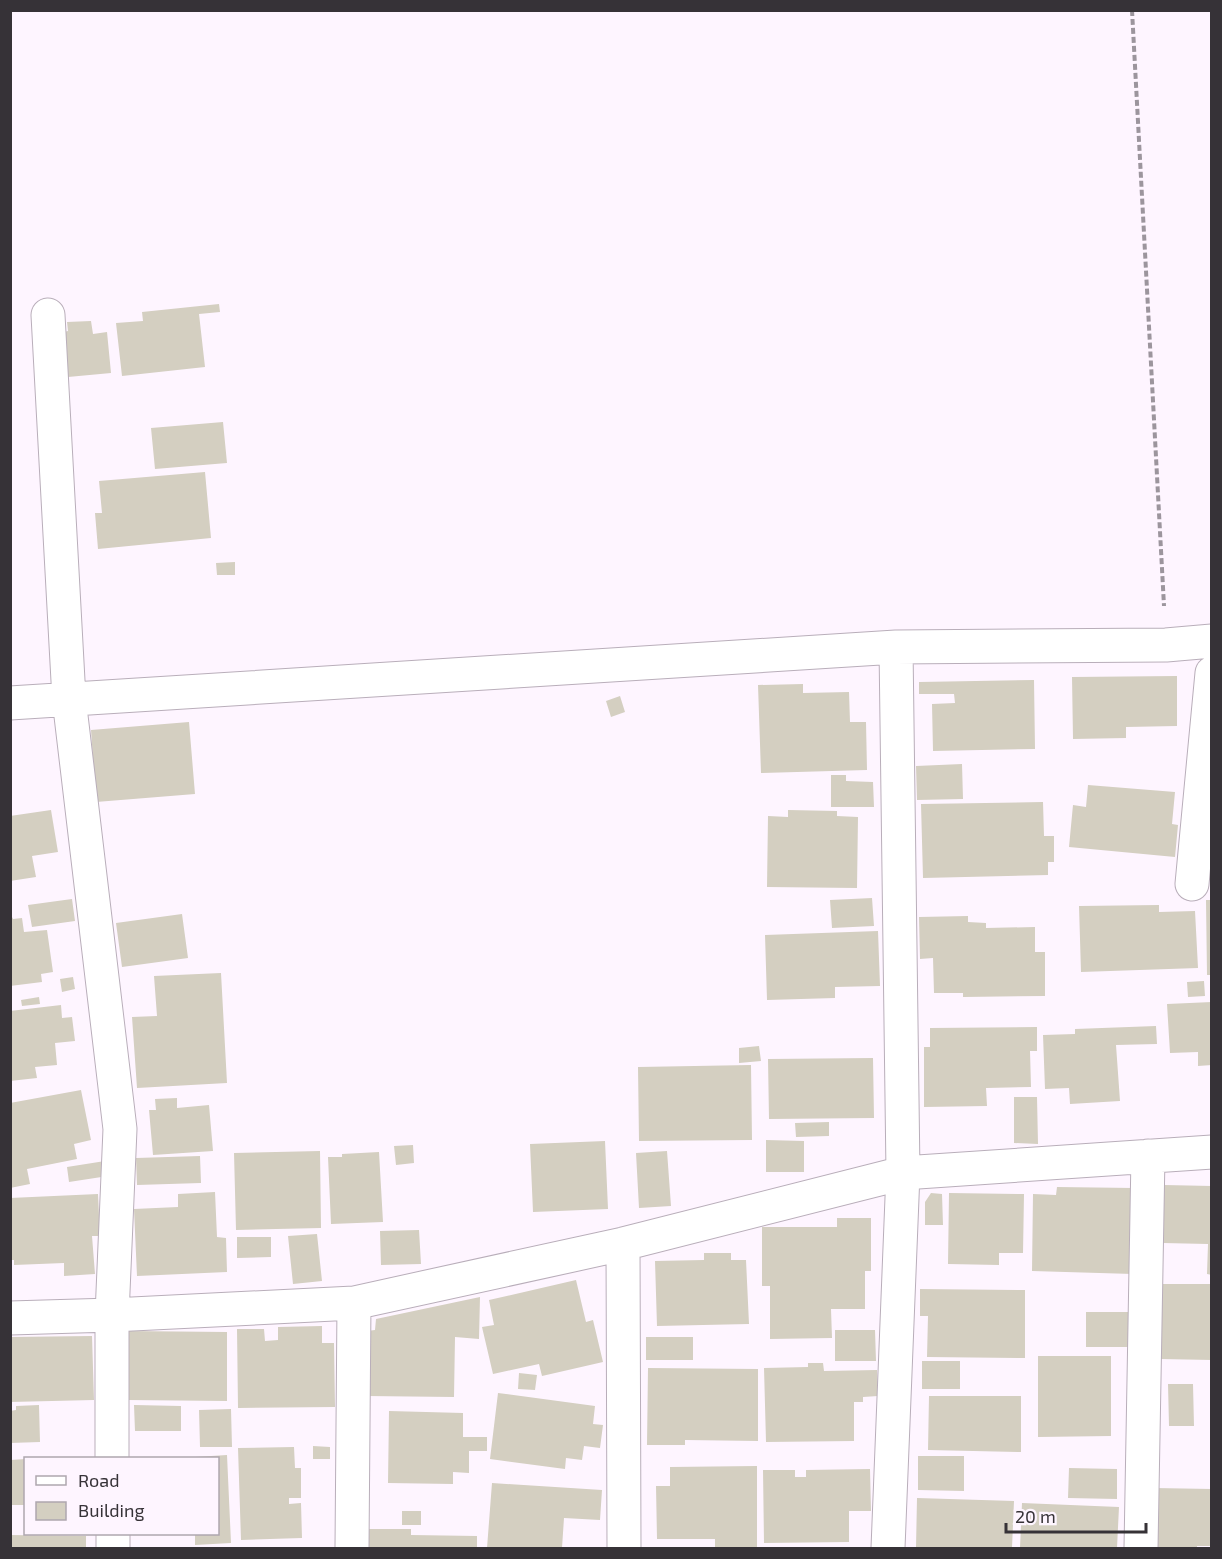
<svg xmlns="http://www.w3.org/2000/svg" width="1222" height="1559" font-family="'Exo 2',sans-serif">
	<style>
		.building { fill: #d4cfc1 }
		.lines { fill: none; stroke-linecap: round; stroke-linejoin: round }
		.minor-casing { stroke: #b9aeba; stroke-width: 35 }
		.path { stroke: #9c959d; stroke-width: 4; stroke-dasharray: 6 3; stroke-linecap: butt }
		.minor { stroke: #fff; stroke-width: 33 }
	</style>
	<rect width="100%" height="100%" fill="#fef5ff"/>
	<path class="building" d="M219 304 220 312 199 314 205 367 122 376 116 323 143 321 142 312Z
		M91 321 93 334 107 332 111 373 68 377 64 332 68 331 67 322Z
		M223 422 227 463 155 469 151 428Z
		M205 472 211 538 98 549 95 513H102L99 481Z
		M235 562V575H217L216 563Z
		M1177 676V726L1126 727V738L1073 739 1072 677Z
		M1034 680 1035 749 933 751 932 704 955 703 954 694H919V682Z
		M803 684V693L849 692 850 722H866L867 770 761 773 758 685Z
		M620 696 625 712 611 717 606 701Z
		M189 722 195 794 96 802 91 730Z
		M962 764 963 799 917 800 916 766Z
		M831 775H846V781L873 782 874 807H831Z
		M1088 785 1175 792 1172 824 1178 825 1175 857 1069 847 1073 805 1086 807Z
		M1043 802 1044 836H1054V862H1048V875L923 878 921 804Z
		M51 810 58 852 32 856 36 877 10 881V816Z
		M788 810 837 811V816L858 817 857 888 767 887 768 816 788 817Z
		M872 898 874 926 832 928 830 900Z
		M72 899 75 921 32 927 28 905Z
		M1206 900H1212V975H1207Z
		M1159 905V912L1195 911 1198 968 1081 972 1079 906Z
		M10 913 13 919 22 918 24 932 47 930 53 972 41 974 42 982 10 986Z
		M182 914 188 958 122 967 116 923Z
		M968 916V922L986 923V928L1035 927V952H1045V996L963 997V993H934L933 958 920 959 919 917Z
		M878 931 880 986 835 987V998L767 1000 765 935Z
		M221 973 227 1083 137 1088 132 1017 157 1016 154 976Z
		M73 977 75 989 62 992 60 979Z
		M1204 981 1205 996 1188 997 1187 982Z
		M39 997 40 1004 22 1006 21 1000Z
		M1212 1002V1065L1198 1066V1052L1170 1053 1167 1004Z
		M61 1005 62 1018 72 1017 75 1041 55 1043 57 1065 35 1067 37 1078 10 1081V1011Z
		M1156 1026 1157 1044 1116 1045 1120 1101 1070 1104 1069 1088 1045 1089 1043 1035 1075 1034V1029Z
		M1037 1027V1051H1030L1031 1087 986 1088 987 1106 924 1107V1047H930V1028Z
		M759 1046 761 1061 739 1063V1048Z
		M873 1058 874 1118 769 1119 768 1059Z
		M751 1065 752 1140 639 1141 638 1067Z
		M81 1090 91 1140 74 1144 77 1159 27 1169 30 1184 10 1188V1103Z
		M1014 1097H1037L1038 1144 1014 1143Z
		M177 1098V1108L209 1105 213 1151 153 1155 149 1110H156L155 1099Z
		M829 1122V1136L796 1137 795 1123Z
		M766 1140 804 1141V1172H766Z
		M605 1141 608 1209 533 1212 530 1144Z
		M413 1145 414 1163 396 1165 394 1146Z
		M320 1151 321 1228 236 1230 234 1153Z
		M667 1151 671 1206 639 1208 636 1153Z
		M379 1152 383 1222 331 1224 328 1157H342V1154Z
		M200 1156 201 1183 137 1185 136 1158Z
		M105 1161 108 1176 69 1182 67 1167Z
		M1164 1185 1212 1186V1275L1207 1274 1208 1244 1163 1243Z
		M1057 1187 1134 1188 1133 1274 1032 1271 1033 1194 1056 1195Z
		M215 1192 217 1237 226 1238 227 1272 137 1276 134 1209 178 1207V1194Z
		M931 1193 942 1194 943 1225H925V1202Z
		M949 1193 1024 1194 1023 1253H999V1265L948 1264Z
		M98 1194 100 1236H92L95 1274 64 1276V1263L14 1265V1260H10V1198Z
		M837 1218H871V1271H865V1309H831L832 1338 770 1339V1286H762V1227H837Z
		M419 1230 421 1264 381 1265 380 1231Z
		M317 1234 322 1281 293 1284 288 1236Z
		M237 1237H271V1257L237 1258Z
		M704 1253H731V1260H746L749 1324 657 1326 655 1261 704 1260Z
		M576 1280 586 1322 593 1320 603 1362 542 1376 539 1364 493 1374 482 1327 494 1325 489 1300Z
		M1161 1284H1212V1360L1160 1359Z
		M920 1289 1025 1290V1358L927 1357 928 1316H920Z
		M480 1297 479 1339 455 1337 454 1397 366 1396 367 1331 375 1330 376 1319Z
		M1086 1312H1128V1347H1086Z
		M322 1326V1343H334L335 1407 238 1408 237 1329H264L265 1341 278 1340V1327Z
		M835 1330H875L876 1361H835Z
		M127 1331 227 1332V1401L126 1400Z
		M92 1336 94 1400 10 1402V1337Z
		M646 1337H693V1360H646Z
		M1038 1356H1111V1436L1038 1437Z
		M922 1361H960V1389H922Z
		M808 1363H823L824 1371 877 1370 878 1396 863 1397V1402H854V1441L766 1442 764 1368 808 1367Z
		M648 1368 758 1369V1441L685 1440V1445H647Z
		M519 1373 537 1375 535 1390 518 1389Z
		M1168 1384H1193L1194 1426H1169Z
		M498 1393 595 1406 593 1424 603 1425 600 1448 584 1446 582 1460 566 1458 565 1469 490 1459Z
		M929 1396H1021V1452L928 1450Z
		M39 1405 40 1442 10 1443V1411L16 1410V1406Z
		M134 1405 181 1406V1431H135Z
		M231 1409 232 1447H200L199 1410Z
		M389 1411 463 1413V1437H487V1451H469V1473L453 1472V1484L388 1483Z
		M313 1446 330 1447V1459H313Z
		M294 1447 295 1468H301V1498H289V1504L301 1503 302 1538 241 1540 238 1448Z
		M227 1455 231 1543 195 1545V1534H218V1458H195V1457Z
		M918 1456H964V1491L918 1490Z
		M26 1459V1505H11L10 1460Z
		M757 1466V1548H715V1539H657L656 1486H670V1467Z
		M1069 1468 1117 1469V1499L1068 1498Z
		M870 1469 871 1511H849V1542L764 1543 763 1470H795V1477H806V1470Z
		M492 1483 602 1490 600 1520 564 1518 562 1548H487Z
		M1154 1488 1212 1489V1546H1197V1548H1154Z
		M917 1498 1014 1501 1012 1548H916Z
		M1022 1503 1119 1507 1117 1548H1020Z
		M402 1511H421V1525H402Z
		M366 1529H411V1535L477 1536V1548H366Z
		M10 1535 86 1536V1548H10Z"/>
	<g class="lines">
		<defs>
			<path id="minor" d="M48 315 69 699 120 1129 112 1315V1458
				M10 703 896 647 1166 645 1212 641
				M1192 884 1212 673
				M623 1244 624 1548
				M10 1318 112 1315 354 1303 623 1244 903 1173 1212 1152
				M113 1534V1548
				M352 1548 354 1303
				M888 1548 903 1173 896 647
				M1141 1548 1148 1156"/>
		</defs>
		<use href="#minor" class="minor-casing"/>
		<path class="path" d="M1132 10 1164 606"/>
		<use href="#minor" class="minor"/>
	</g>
	<rect width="1222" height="1559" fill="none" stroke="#363237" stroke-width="24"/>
	<rect x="24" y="1457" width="195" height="78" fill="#fef5ff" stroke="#aea7af" stroke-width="1.5"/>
	<rect x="36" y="1476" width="30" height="9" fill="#ffffff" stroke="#aea7af" stroke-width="1.5"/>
	<text x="78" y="1487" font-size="18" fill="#363237">Road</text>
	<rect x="36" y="1502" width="30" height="18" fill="#d4cfc1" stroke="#aea7af" stroke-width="1.5"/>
	<text x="78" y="1517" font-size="18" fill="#363237">Building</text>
	<path d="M1006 1523v9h140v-9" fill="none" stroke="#363237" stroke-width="3"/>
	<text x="1015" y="1523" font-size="18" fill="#363237" stroke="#fef5ff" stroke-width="4.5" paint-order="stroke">20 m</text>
</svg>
